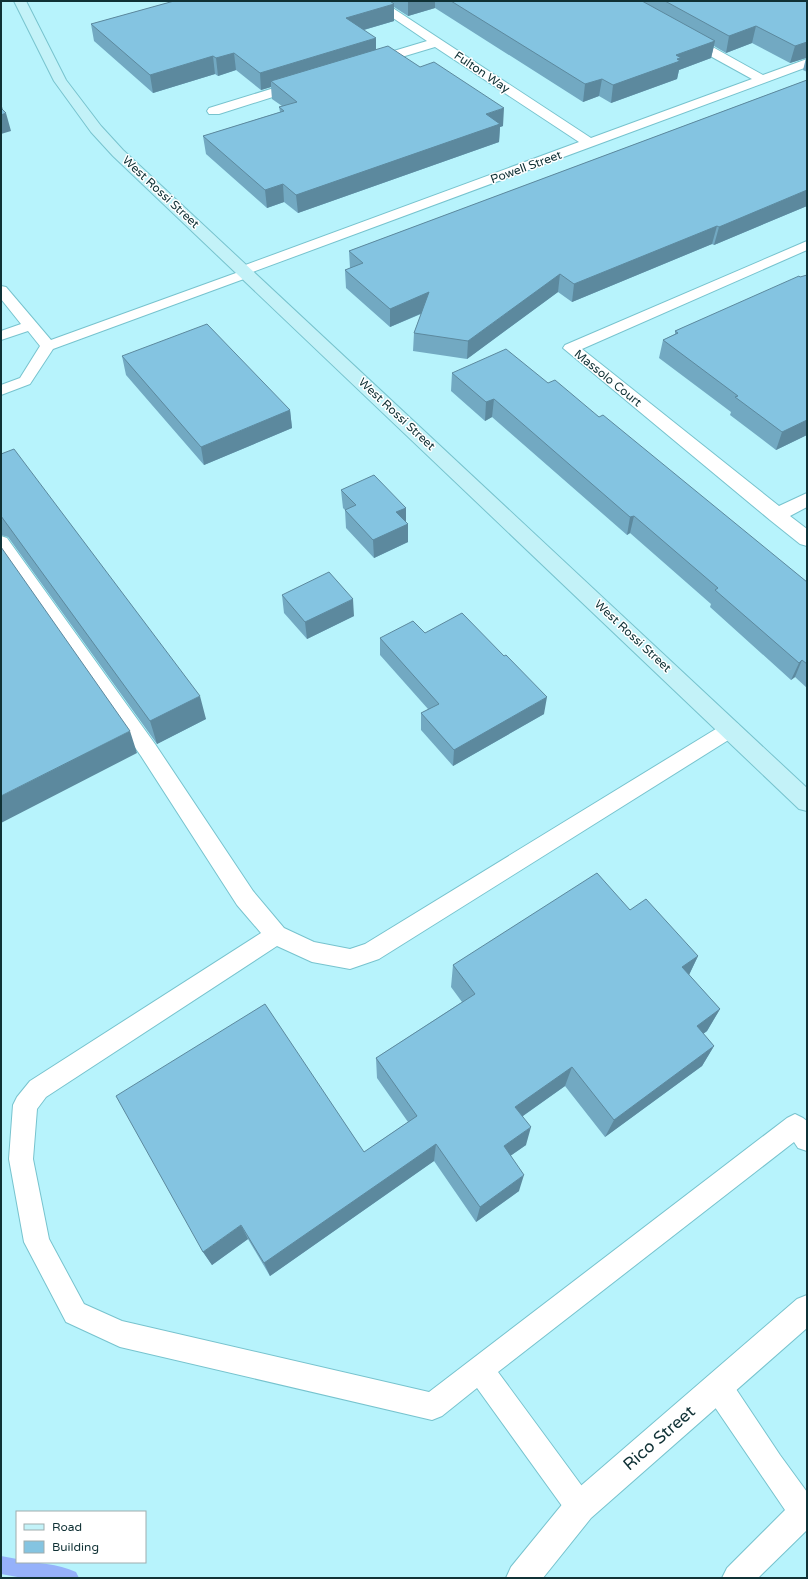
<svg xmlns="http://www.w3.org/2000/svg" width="808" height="1579" font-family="'Varela Round',sans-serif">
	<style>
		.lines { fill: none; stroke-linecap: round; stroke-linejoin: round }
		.stream { fill: #95b1fa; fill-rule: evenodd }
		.service-casing { stroke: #77c3ce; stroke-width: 2 }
		.minor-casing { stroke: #77c3ce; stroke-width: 2 }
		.secondary-casing { stroke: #77c3ce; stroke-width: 2 }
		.service { fill: #fff; fill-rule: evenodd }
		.minor { fill: #fff; fill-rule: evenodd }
		.secondary { fill: #c3f2f8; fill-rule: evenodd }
		.wall { fill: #72a9c2 }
		.shaded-wall { fill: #5c899e }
		.building { fill: #84c4e1; stroke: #5c899e }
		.labels { text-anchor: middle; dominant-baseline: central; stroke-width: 3; stroke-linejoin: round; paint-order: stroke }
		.far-street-label { font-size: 12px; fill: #103135; stroke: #fff }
		.near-street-label { font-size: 17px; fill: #103135; stroke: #fff }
	</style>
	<rect width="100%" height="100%" fill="#b7f3fc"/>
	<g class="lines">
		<path class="stream" d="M1 1556 17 1559V1562C36 1562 58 1564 76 1572L79 1578H23L1 1574Z"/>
		<defs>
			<path id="service" d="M247 269 252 270 254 273 252 276 53 349 30 384 1 395V385L20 378 40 346 28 331 1 340V331L21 324 1 299V286L6 287 51 340Z
				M1 536 7 538 155 744 253 891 284 928 314 942 350 949 365 944 724 724 731 721 738 724 741 729 738 734 379 959 350 969 312 962 277 946 46 1097 37 1109 33 1159 49 1239 84 1304 122 1321 429 1392 787 1118 795 1114 803 1118 807 1121V1151L798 1148 794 1142 498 1372 590 1497 594 1507 590 1517 580 1521 570 1517 477 1388 442 1416 432 1420 120 1347 66 1322 24 1242 9 1159 13 1105 17 1097 30 1081 261 933 237 905 141 756 1 555Z
				M718 1373 728 1377 780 1455 807 1492V1530L758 1578H722L727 1568 785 1510 708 1397 704 1387 708 1377Z"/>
			<path id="minor" d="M368 1H382L591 138 752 79 683 41 681 38 683 35H691L763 75 807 59V67L250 273 245 275 240 273 237 270 240 267 579 142 435 47 375 65H367L365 62 367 59 427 41Z
				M300 80 304 81 306 84 304 87 219 114H209L207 111 209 108Z
				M807 241V250L582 349 779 506 807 493V507L790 516 807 529V546L800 544 770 520 563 348 565 345Z
				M807 1295V1328L591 1518 543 1578H506L511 1567 569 1496 797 1299Z"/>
			<path id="secondary" d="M14 1H26L66 80 101 126 123 150 807 788V811L799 809 113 156 91 132 54 81Z"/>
		</defs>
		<use href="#service" class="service-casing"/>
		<use href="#minor" class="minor-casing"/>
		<use href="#secondary" class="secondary-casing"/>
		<use href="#service" class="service"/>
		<use href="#minor" class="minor"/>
		<use href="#secondary" class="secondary"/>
	</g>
	<path class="wall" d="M170 1H807V72L803 70 806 58 790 63 752 43 726 53 714 46 711 58 679 70 677 79 611 103 599 96 583 102 435 8 408 16 394 7V21L364 30 376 49 503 126 500 127 499 142 298 213 284 202 267 208 206 154 203 136 280 112 279 107 282 106 272 99 271 87 261 90 236 70 218 76 215 74 153 93 94 41 91 24 171 2Z
		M807 80V206L714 245 712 244 572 302 558 292 467 359 413 351 414 333 421 314 390 327 346 288 345 270 350 268 349 251Z
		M807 275V435L776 450 730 415 731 412 659 358 663 340 675 334V331Z
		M122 356 290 410 292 428 204 465 126 375Z
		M452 373 548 383 599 417 807 582V688L795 677 791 680 710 607 711 604 630 533 627 535 492 417 485 421 451 391Z
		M1 454 206 719 157 744 8 537 1 535Z
		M341 490 406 508V523L408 524V542L374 558 346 528 345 510 343 508Z
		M282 595 354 616 307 639 284 613Z
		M425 633 544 714 453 766 421 730V713L428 709 380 655V638Z
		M630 910 698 956 689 975 720 1009 707 1031 703 1034 714 1046 702 1066 605 1137 565 1086 523 1116 526 1145 510 1156 519 1191 476 1222 434 1161 270 1276 248 1239 212 1265 203 1252 364 1152 408 1122 377 1078 376 1058 462 1002 451 987 453 965Z"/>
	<path class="shaded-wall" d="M408 1H435V8L408 16Z
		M394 4V21L346 35V18Z
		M756 26 752 43 726 53 729 36Z
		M376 38V55L271 81V87L261 90 260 73Z
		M715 41 711 58 679 70 677 79 611 103 613 85 676 55Z
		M807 42V55L806 58 790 63 795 46Z
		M234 53 236 70 218 76 216 58Z
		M213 56 215 74 153 93 150 75Z
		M602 79 599 96 583 102 585 84Z
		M1 103 4 114 6 113 11 131 1 134Z
		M504 108 503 126 500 127 499 142 298 213 296 195 486 114Z
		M283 184 284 202 267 208 265 190Z
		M807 190V206L714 245 719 227Z
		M717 226 712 244 572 302 574 284Z
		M560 274 558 292 467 359 468 341Z
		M429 292V310L390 327V309Z
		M494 399 492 417 485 421 486 402Z
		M290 410 292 428 204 465 201 447Z
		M807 420V435L776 450 782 432Z
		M406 508V525L408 524V542L374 558 373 540 396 512Z
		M634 516 630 533 627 535 630 517Z
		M353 599 354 616 307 639 305 622Z
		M802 660 795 677 791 680 799 663Z
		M200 696 206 719 157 744 150 721Z
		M547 697 544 714 453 766 454 750Z
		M130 731 137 753 1 823V796Z
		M698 956 687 979 682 967Z
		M720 1009 707 1031 685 1047 697 1026Z
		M714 1046 702 1066 605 1137 614 1120Z
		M572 1067 565 1086 510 1125 515 1107Z
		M531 1127 526 1145 500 1163 504 1146Z
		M436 1144 434 1161 270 1276 264 1263Z
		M524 1175 519 1191 476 1222 480 1207Z
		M241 1225 248 1239 212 1265 203 1252Z"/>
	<path class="building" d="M174 1H390L394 4 346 18 376 38 260 73 234 53 216 58 213 56 150 75 91 24Z
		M451 1H642L715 41 676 55 681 58 677 59 680 61 613 85 602 79 585 84Z
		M665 1H807V42L795 46 756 26 729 36Z
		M388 46 420 67 434 62 504 108 486 114 500 124 296 195 283 184 265 190 203 136 284 111 279 107 297 102 271 81Z
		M807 80V190L719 227 717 226 574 284 560 274 468 341 414 333 429 292 390 309 345 270 363 263 349 251Z
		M1 108 6 113 1 115Z
		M807 275V420L782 432 735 397 738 396 663 340 678 333 675 331 799 276 800 277Z
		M207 324 290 410 201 447 122 356Z
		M506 349 548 383 555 380 599 417 603 415 807 582V664L802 660 799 663 715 590 718 588 634 516 630 517 494 399 486 402 452 373Z
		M14 449 200 696 150 721 1 516V454Z
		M374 475 406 508 396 512 408 524 373 540 345 510 356 505 341 490Z
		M1 547 130 731 1 796Z
		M329 572 353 599 305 622 282 595Z
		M462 613 504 656 506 655 547 697 454 750 421 713 439 704 380 638 413 621 425 633Z
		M597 873 630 910 646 899 698 956 682 967 720 1009 697 1026 714 1046 614 1120 572 1067 515 1107 531 1127 504 1146 524 1175 480 1207 436 1144 264 1263 241 1225 203 1252 116 1096 265 1004 364 1152 417 1116 376 1058 475 994 453 965Z"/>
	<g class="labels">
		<g class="far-street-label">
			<text transform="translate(482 72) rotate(34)">Fulton Way</text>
			<text transform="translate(526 167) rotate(-20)">Powell Street</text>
			<text transform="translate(161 192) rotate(43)">West Rossi Street</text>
			<text transform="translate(608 378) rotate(39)">Massolo Court</text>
			<text transform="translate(397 414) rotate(43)">West Rossi Street</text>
			<text transform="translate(633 636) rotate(43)">West Rossi Street</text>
		</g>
		<g class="near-street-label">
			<text transform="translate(659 1438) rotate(-41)">Rico Street</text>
		</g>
	</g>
	<rect width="808" height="1579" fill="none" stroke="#103135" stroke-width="4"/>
	<rect x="16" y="1511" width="130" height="52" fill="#ffffff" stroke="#9fadae"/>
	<rect x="24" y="1524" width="20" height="6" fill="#c3f2f8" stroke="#9fadae"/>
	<text x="52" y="1531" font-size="12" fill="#103135">Road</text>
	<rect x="24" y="1541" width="20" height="12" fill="#84c4e1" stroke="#9fadae"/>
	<text x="52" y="1551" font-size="12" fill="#103135">Building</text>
</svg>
